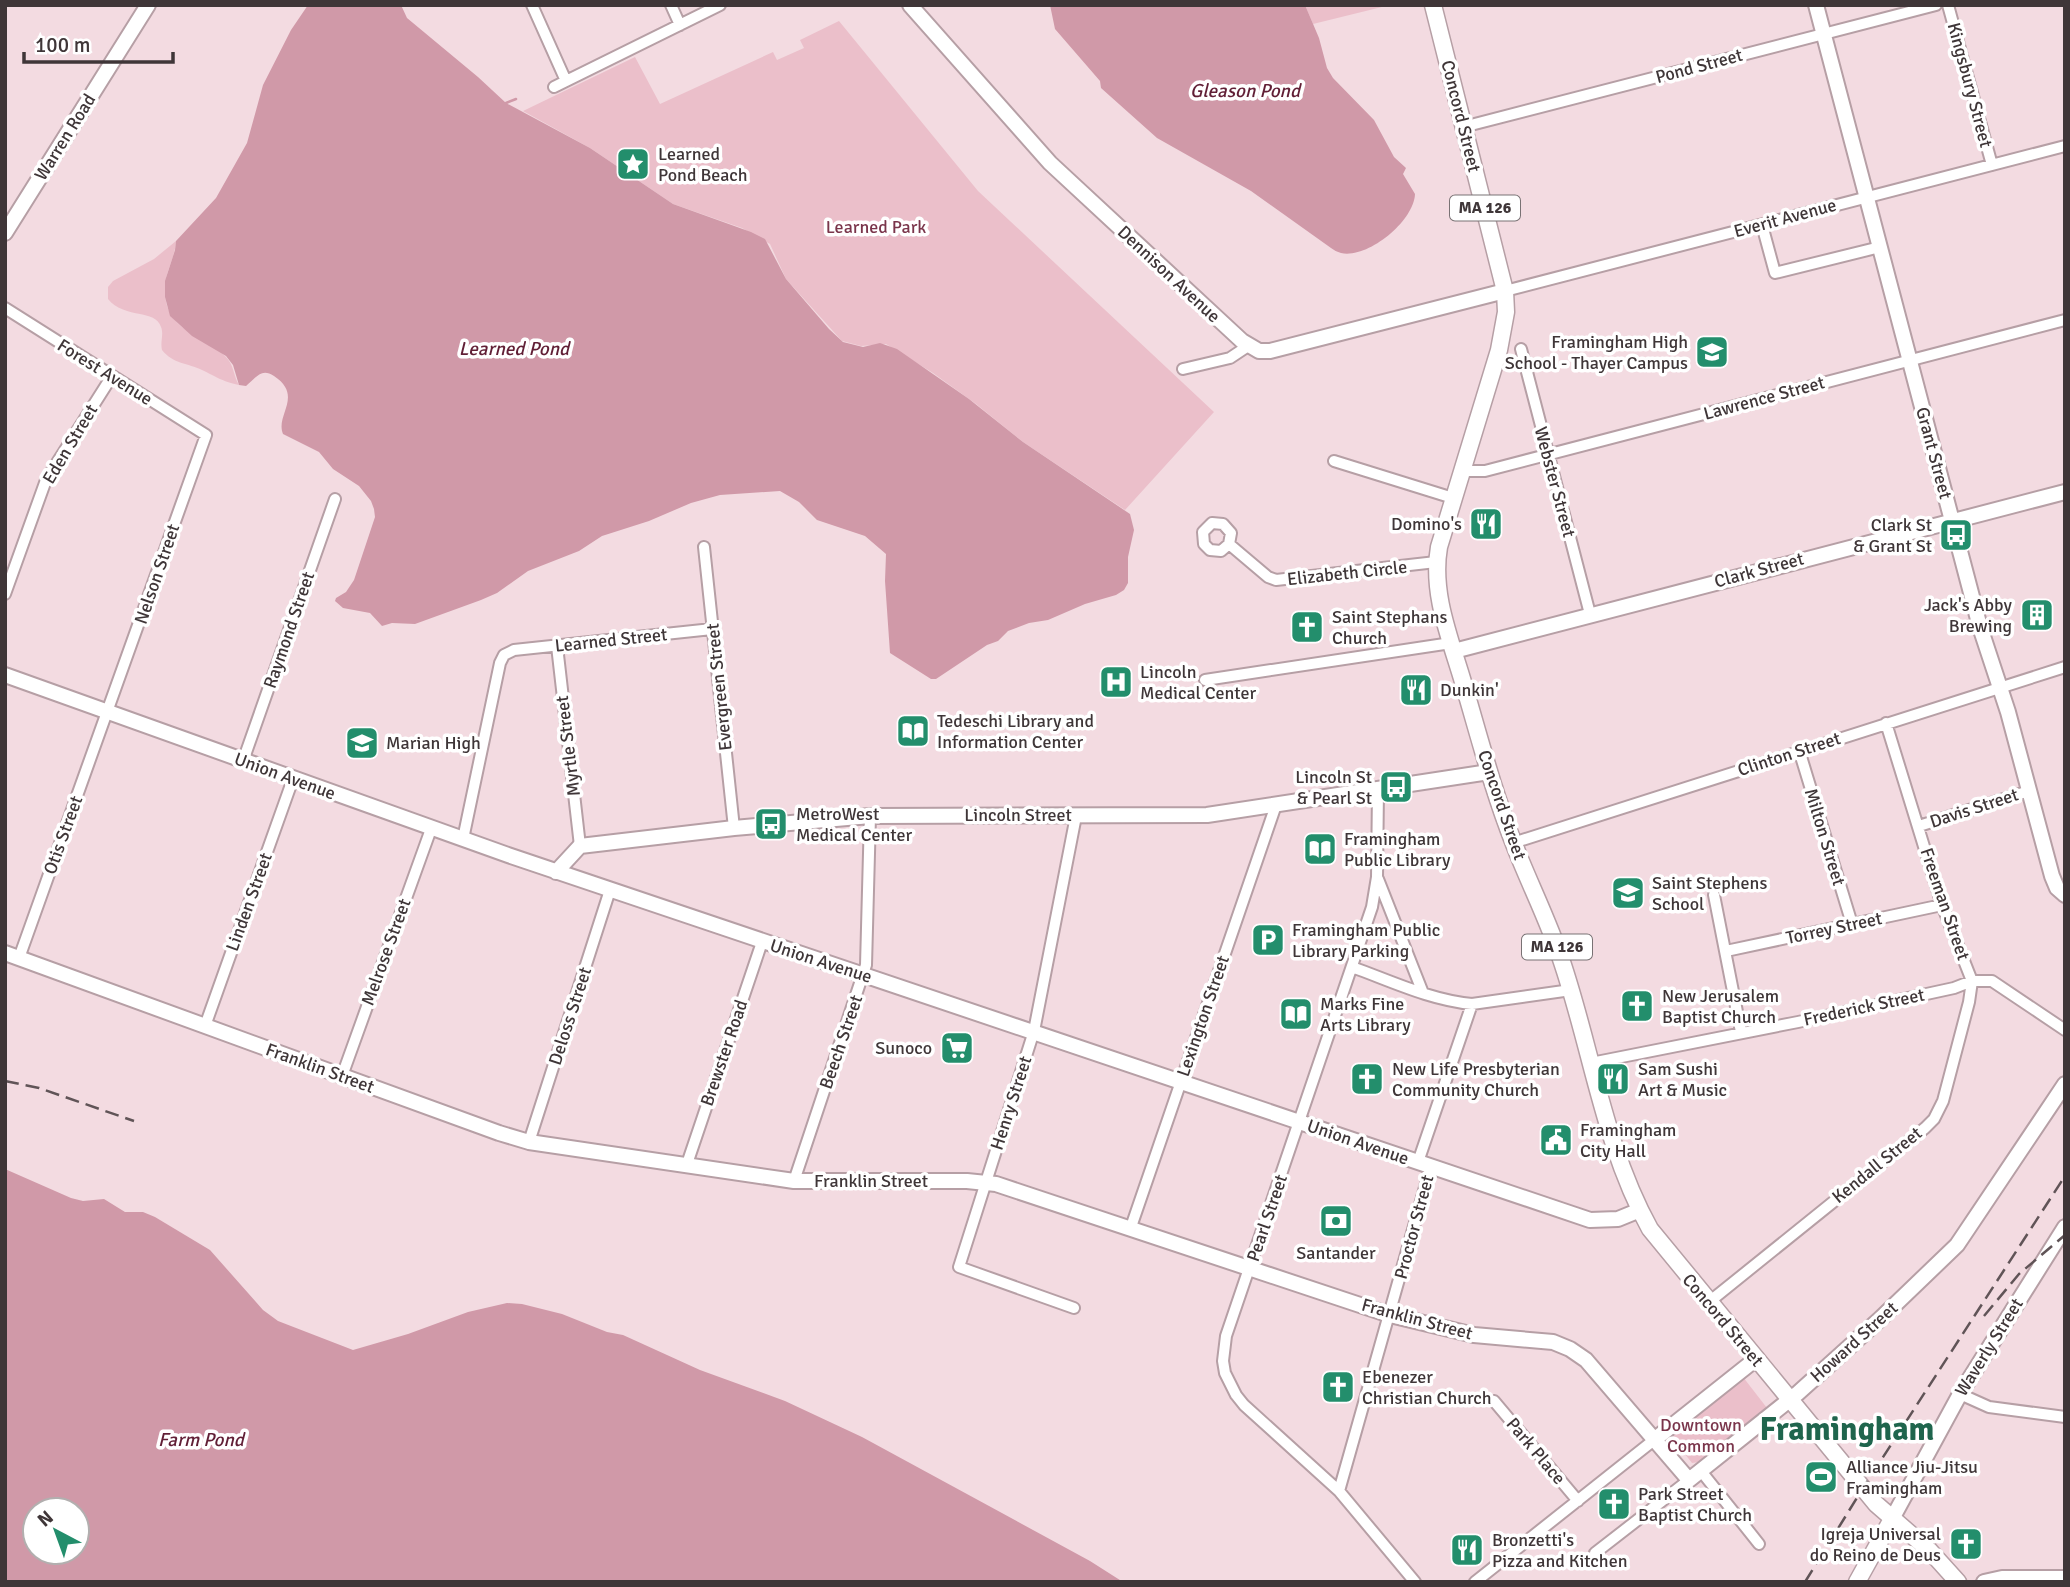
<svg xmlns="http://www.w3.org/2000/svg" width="2070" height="1587" font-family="Signika,sans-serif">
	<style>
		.green { fill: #ebbfca }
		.water { fill: #d099a8; fill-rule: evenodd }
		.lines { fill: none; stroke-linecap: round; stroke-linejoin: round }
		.stream { stroke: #d099a8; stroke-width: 2.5 }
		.street-casing { stroke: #b69fa5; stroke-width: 14 }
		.secondary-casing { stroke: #b69fa5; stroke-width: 18 }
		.primary-casing { stroke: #b69fa5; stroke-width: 19 }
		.street { stroke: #fff; stroke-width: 10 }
		.secondary { stroke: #fff; stroke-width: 14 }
		.primary { stroke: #fff; stroke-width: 16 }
		.rail { stroke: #605457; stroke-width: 2.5; stroke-dasharray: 14 7; stroke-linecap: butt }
		.labels { text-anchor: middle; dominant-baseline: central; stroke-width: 7; stroke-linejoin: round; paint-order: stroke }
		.shield { fill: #fff; stroke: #797274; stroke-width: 2 }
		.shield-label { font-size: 16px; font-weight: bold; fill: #3f3638 }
		.street-label { font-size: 18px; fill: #3f3638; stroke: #fff }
		.poi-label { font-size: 18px; fill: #3f3638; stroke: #fff; text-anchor: start }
		.park-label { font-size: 18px; fill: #7a354b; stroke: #fff }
		.water-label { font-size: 19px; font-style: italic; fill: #611f36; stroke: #fff }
		.town-label { font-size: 32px; font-weight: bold; fill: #1f654d; stroke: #fff }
	</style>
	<rect width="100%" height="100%" fill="#f3dbe1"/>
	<path class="green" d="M1305 5H1390L1313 24Z
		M839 21 978 191 1214 412 1125 510 1023 442 976 404 933 373 886 344 861 346 842 341 786 279 770 244 742 228 673 204 590 148 523 111 635 57 660 104 773 52 777 60 804 48 800 40Z
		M176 241C175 258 165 272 165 288 164 333 201 331 225 356 234 364 233 375 239 385 221 381 217 377 202 370 188 363 173 364 162 350 160 342 164 334 161 327 156 309 124 319 108 299V287L113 281 154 259Z
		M1743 1377 1767 1408 1699 1462 1692 1463 1673 1439V1433Z"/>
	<path class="water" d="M308 5H401L407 18 478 77 506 103 590 148 673 204 751 232 765 239 786 279 829 329 843 342 863 347 880 343 897 349 969 399 1023 442 1130 514 1134 530 1128 557V583L1124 590 1116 595 1085 604 1048 620 1029 623 1008 631 998 641 987 645 936 679H931L890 653 885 581 886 554 865 536 817 520 799 502 780 491 720 495 691 503 649 521 602 536 579 551 528 571 497 593 481 600 415 624 392 623 382 626 370 613 343 608 335 601 336 598 346 592 354 580 375 517 374 509 371 501 359 486 333 469 319 452 283 434C275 415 304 396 274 376 261 367 256 378 246 386L239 385 233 365 226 356 192 336 170 316 165 297V281L175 250 176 241 216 198 247 143 263 85 291 30Z
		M1050 5H1305L1319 38 1327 68 1333 78 1374 120 1394 157 1406 168 1403 174 1415 194C1414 221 1368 259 1341 253 1337 252 1334 250 1331 248L1251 191 1157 138 1101 88 1100 81 1055 29Z
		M5 1169 71 1198 83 1201 104 1199 125 1212H143L155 1217 210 1250 263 1310 278 1321 353 1350 408 1334 468 1312 507 1303 522 1304 562 1314 607 1332 623 1335 700 1370 785 1401 862 1437 1090 1561 1123 1582H5ZM35 1510H77V1552H35Z"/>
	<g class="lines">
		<path class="stream" d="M506 103 516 99"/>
		<defs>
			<path id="street" d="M532 5 566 81
				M671 5 680 25
				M1948 5 1992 165
				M554 87 720 5
				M1463 127 1936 5
				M1762 225 1775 273 1880 247
				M1505 291 2065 146
				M5 308 206 435 19 958
				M1521 349 1590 614
				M1183 369 1230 358 1248 346
				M1334 461 1453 498
				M1462 471H1485L2065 320
				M1229 544 1221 551 1210 550 1204 544 1203 532 1212 523 1223 524 1231 533 1229 544 1268 577 1276 580 1436 562
				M704 547 734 828
				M5 594 46 480 112 376
				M557 646 580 846
				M1205 680 1451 643
				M1799 750 1852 924
				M243 761 335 499
				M1378 790 1377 877 1372 907 1226 1336 1223 1361 1225 1373 1236 1395 1244 1405 1339 1491 1415 1582
				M1919 826 2029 791
				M463 839 500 663 504 655 514 650 712 629
				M1513 843 2065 667
				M1378 879 1423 993
				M1714 895 1741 1032
				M1726 951 1942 905
				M1352 967C1391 981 1430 1000 1472 1004L1571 990
				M205 1026 293 779
				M1591 1063 1798 1022 1954 988 1972 981H1992L2065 1030
				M342 1076 431 829
				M529 1142 610 890
				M1418 1162 1472 1004
				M687 1164 762 942
				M794 1181 866 965 870 816
				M1131 1227 1276 805
				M1709 1302 1925 1128 1934 1119 1943 1101 1969 1002 1972 981 1942 905 1886 723
				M1074 1308 959 1267 1034 1031 1076 816
				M1960 1394 1989 1407 2065 1417
				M1494 1401 1578 1501
				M1701 1471 1759 1544
				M1339 1491 1431 1166
				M1595 1553 1689 1480
				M1475 1582 1654 1440"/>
			<path id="secondary" d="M910 5 1050 163 1242 341 1259 351H1270L1505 291
				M1816 5 1980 627 2008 712 2052 876 2057 888 2065 895
				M5 233 148 5
				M1454 651 2065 492
				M5 675 508 855 1590 1220 1618 1219 1640 1210
				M556 872 580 846 734 828 870 816 1207 815 1489 772
				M5 953 499 1133 529 1142 794 1181H967L996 1184 1390 1315 1474 1335 1553 1342 1570 1349 1586 1360 1689 1480 1798 1393 1879 1320 1957 1245 2065 1084
				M1654 1440 1756 1359
				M1892 1519 1960 1394 2065 1227
				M1984 1582 2002 1578H2065"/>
			<path id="primary" d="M1433 5 1505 291 1506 312 1499 350 1439 547C1431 593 1450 638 1463 682 1479 736 1493 791 1514 844 1529 883 1549 922 1562 962 1592 1051 1604 1146 1650 1229L1876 1504 1930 1551 1958 1582
				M1857 1582 1892 1519"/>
		</defs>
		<use href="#street" class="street-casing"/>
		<use href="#secondary" class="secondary-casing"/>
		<use href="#primary" class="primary-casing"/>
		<use href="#street" class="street"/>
		<use href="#secondary" class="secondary"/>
		<use href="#primary" class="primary"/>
		<path class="rail" d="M5 1081 39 1088 134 1121
			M1984 1316 2019 1274 2065 1235
			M1805 1582 1863 1488 2065 1176"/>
	</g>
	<defs>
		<symbol id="sight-square" viewBox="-11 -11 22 22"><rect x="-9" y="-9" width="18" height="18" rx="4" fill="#238e6c" stroke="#fff"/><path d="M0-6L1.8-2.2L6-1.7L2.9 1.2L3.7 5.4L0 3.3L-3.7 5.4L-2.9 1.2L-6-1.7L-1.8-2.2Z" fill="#fff"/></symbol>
		<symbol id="school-square" viewBox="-11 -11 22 22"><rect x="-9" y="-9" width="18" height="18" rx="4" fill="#238e6c" stroke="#fff"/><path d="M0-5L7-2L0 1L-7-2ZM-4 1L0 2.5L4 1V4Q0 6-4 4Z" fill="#fff"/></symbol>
		<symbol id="restaurant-square" viewBox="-11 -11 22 22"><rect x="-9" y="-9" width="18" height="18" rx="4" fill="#238e6c" stroke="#fff"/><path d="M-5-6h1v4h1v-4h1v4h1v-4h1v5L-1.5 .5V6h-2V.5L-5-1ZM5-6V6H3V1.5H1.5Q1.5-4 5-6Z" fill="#fff"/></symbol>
		<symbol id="bus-square" viewBox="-11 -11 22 22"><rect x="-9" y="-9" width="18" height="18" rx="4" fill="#238e6c" stroke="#fff"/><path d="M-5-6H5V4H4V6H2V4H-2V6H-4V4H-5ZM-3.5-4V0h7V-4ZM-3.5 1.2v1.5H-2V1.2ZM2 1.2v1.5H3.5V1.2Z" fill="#fff"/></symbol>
		<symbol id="building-square" viewBox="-11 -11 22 22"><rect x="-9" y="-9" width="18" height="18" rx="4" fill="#238e6c" stroke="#fff"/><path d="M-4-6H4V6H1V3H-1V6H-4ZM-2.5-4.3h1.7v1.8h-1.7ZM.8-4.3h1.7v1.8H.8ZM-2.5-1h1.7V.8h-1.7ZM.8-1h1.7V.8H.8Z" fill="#fff"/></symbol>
		<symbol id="church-square" viewBox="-11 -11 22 22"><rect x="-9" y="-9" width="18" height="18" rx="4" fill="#238e6c" stroke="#fff"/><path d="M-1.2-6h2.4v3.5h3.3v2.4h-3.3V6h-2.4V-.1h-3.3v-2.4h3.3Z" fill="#fff"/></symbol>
		<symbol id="hospital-square" viewBox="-11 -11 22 22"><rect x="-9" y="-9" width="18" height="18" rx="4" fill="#238e6c" stroke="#fff"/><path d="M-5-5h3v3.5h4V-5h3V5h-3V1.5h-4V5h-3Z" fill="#fff"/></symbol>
		<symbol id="library-square" viewBox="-11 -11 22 22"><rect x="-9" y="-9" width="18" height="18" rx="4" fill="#238e6c" stroke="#fff"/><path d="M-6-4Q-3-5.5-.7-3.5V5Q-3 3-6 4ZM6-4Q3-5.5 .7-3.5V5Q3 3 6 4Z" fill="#fff"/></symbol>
		<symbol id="parking-square" viewBox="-11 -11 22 22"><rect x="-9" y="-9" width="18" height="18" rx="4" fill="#238e6c" stroke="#fff"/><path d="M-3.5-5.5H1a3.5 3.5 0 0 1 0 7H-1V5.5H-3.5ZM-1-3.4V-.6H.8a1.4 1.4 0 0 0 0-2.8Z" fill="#fff"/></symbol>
		<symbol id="supermarket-square" viewBox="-11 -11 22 22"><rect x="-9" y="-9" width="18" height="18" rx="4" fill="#238e6c" stroke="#fff"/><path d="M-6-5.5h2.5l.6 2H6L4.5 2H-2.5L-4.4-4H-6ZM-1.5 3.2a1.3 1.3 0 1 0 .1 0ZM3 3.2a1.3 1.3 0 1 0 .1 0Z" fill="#fff"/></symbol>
		<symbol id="civic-square" viewBox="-11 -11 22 22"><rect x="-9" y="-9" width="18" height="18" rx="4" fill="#238e6c" stroke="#fff"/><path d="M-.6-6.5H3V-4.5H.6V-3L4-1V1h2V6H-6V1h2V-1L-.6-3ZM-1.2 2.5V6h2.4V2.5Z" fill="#fff"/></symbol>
		<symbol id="bank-square" viewBox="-11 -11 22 22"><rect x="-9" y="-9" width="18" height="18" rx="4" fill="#238e6c" stroke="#fff"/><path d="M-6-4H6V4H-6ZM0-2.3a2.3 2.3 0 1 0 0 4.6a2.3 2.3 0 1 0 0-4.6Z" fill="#fff"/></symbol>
		<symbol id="stadium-square" viewBox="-11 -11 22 22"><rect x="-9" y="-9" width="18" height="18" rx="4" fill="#238e6c" stroke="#fff"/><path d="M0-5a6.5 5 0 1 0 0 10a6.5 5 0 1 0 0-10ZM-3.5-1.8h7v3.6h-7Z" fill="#fff"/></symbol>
	</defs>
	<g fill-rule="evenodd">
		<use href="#sight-square" x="614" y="145" width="38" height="38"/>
		<use href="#school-square" x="1693" y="333" width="38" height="38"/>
		<use href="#restaurant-square" x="1467" y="505" width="38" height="38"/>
		<use href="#bus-square" x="1937" y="516" width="38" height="38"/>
		<use href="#building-square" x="2018" y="596" width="38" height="38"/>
		<use href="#church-square" x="1288" y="608" width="38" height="38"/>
		<use href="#hospital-square" x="1097" y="663" width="38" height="38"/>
		<use href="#restaurant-square" x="1397" y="671" width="38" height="38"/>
		<use href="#library-square" x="894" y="712" width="38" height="38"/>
		<use href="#school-square" x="343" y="724" width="38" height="38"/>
		<use href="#bus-square" x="1377" y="768" width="38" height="38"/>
		<use href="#bus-square" x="752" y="805" width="38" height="38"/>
		<use href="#library-square" x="1301" y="830" width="38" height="38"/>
		<use href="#school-square" x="1609" y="874" width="38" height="38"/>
		<use href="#parking-square" x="1249" y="921" width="38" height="38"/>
		<use href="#church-square" x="1618" y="987" width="38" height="38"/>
		<use href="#library-square" x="1277" y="995" width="38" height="38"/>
		<use href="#supermarket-square" x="938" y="1029" width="38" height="38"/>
		<use href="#church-square" x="1348" y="1060" width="38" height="38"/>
		<use href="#restaurant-square" x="1594" y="1060" width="38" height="38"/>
		<use href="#civic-square" x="1537" y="1121" width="38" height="38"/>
		<use href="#bank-square" x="1317" y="1202" width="38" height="38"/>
		<use href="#church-square" x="1319" y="1368" width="38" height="38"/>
		<use href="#stadium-square" x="1802" y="1458" width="38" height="38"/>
		<use href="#church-square" x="1595" y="1485" width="38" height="38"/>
		<use href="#church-square" x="1947" y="1525" width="38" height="38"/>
		<use href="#restaurant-square" x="1448" y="1531" width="38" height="38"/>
	</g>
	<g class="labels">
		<g class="shield">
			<rect x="1450" y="195.5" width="70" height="25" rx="5"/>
			<rect x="1522" y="934.5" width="70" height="25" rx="5"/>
		</g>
		<g class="shield-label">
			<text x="1485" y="208">MA 126</text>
			<text x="1557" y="947">MA 126</text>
		</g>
		<g class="street-label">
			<text transform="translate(1699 66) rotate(-15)">Pond Street</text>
			<text transform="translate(1970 85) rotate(75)">Kingsbury Street</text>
			<text transform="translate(1461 116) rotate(76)">Concord Street</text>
			<text transform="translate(65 137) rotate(-58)">Warren Road</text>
			<text transform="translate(1785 218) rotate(-15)">Everit Avenue</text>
			<text transform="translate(1169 274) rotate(43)">Dennison Avenue</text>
			<text transform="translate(105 372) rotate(32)">Forest Avenue</text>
			<text transform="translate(1764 398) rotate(-15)">Lawrence Street</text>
			<text transform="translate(70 444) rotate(-59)">Eden Street</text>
			<text transform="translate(1934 453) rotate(75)">Grant Street</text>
			<text transform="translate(1555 482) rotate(75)">Webster Street</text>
			<text transform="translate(1759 570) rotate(-15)">Clark Street</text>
			<text transform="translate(1347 573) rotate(-6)">Elizabeth Circle</text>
			<text transform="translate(157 574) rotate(-71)">Nelson Street</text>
			<text transform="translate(289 630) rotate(-71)">Raymond Street</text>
			<text transform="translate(611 640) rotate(-6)">Learned Street</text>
			<text transform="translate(719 687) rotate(-96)">Evergreen Street</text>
			<text transform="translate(568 746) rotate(-97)">Myrtle Street</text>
			<text transform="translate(1789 754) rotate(-18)">Clinton Street</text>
			<text transform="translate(285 776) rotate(20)">Union Avenue</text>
			<text transform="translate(1502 805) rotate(71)">Concord Street</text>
			<text transform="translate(1974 808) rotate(-18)">Davis Street</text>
			<text x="1018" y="815">Lincoln Street</text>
			<text transform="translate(63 835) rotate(-70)">Otis Street</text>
			<text transform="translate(1825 837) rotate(73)">Milton Street</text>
			<text transform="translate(249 902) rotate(-70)">Linden Street</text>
			<text transform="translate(1945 904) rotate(71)">Freeman Street</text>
			<text transform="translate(1834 928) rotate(-12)">Torrey Street</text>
			<text transform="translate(386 952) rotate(-70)">Melrose Street</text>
			<text transform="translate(821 961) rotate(18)">Union Avenue</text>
			<text transform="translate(1864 1007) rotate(-12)">Frederick Street</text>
			<text transform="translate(570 1016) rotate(-72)">Deloss Street</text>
			<text transform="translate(1203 1016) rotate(-71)">Lexington Street</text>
			<text transform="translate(841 1042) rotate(-71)">Beech Street</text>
			<text transform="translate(724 1053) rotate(-71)">Brewster Road</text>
			<text transform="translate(320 1068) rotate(20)">Franklin Street</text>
			<text transform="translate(1011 1103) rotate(-72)">Henry Street</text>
			<text transform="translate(1358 1142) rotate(19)">Union Avenue</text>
			<text transform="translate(1877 1165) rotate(-39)">Kendall Street</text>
			<text x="871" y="1181">Franklin Street</text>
			<text transform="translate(1267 1218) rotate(-71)">Pearl Street</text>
			<text transform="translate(1414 1227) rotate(-75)">Proctor Street</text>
			<text transform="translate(1417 1319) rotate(15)">Franklin Street</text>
			<text transform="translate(1723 1320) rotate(50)">Concord Street</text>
			<text transform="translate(1854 1342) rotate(-42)">Howard Street</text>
			<text transform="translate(1989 1347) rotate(-58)">Waverly Street</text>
			<text transform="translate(1536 1451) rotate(50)">Park Place</text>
		</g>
		<g class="poi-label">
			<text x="658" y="154">Learned<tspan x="658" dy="21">Pond Beach</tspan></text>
			<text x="1688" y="342" text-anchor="end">Framingham High<tspan x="1688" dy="21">School - Thayer Campus</tspan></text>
			<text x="1462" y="524" text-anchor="end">Domino's</text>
			<text x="1932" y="525" text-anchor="end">Clark St<tspan x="1932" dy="21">&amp; Grant St</tspan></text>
			<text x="2012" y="605" text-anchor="end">Jack's Abby<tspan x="2012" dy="21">Brewing</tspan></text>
			<text x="1332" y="617">Saint Stephans<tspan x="1332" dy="21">Church</tspan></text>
			<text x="1140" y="672">Lincoln<tspan x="1140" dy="21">Medical Center</tspan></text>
			<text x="1440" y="690">Dunkin'</text>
			<text x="937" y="721">Tedeschi Library and<tspan x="937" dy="21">Information Center</tspan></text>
			<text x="386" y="743">Marian High</text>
			<text x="1372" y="777" text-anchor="end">Lincoln St<tspan x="1372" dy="21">&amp; Pearl St</tspan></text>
			<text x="796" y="814">MetroWest<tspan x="796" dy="21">Medical Center</tspan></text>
			<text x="1344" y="839">Framingham<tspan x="1344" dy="21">Public Library</tspan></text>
			<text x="1652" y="883">Saint Stephens<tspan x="1652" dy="21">School</tspan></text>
			<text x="1292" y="930">Framingham Public<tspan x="1292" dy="21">Library Parking</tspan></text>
			<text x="1662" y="996">New Jerusalem<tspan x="1662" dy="21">Baptist Church</tspan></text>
			<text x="1320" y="1004">Marks Fine<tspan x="1320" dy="21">Arts Library</tspan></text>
			<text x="932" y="1048" text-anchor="end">Sunoco</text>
			<text x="1392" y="1069">New Life Presbyterian<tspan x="1392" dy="21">Community Church</tspan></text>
			<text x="1638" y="1069">Sam Sushi<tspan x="1638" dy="21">Art &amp; Music</tspan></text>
			<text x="1580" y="1130">Framingham<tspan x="1580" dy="21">City Hall</tspan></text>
			<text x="1336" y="1253" text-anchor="middle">Santander</text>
			<text x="1362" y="1377">Ebenezer<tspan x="1362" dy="21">Christian Church</tspan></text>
			<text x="1846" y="1467">Alliance Jiu-Jitsu<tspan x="1846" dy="21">Framingham</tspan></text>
			<text x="1638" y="1494">Park Street<tspan x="1638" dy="21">Baptist Church</tspan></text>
			<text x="1941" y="1534" text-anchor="end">Igreja Universal<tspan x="1941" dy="21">do Reino de Deus</tspan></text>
			<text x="1492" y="1540">Bronzetti's<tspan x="1492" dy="21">Pizza and Kitchen</tspan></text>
		</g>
		<g class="park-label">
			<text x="876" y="227">Learned Park</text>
			<text x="1701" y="1425">Downtown<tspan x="1701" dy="21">Common</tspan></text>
		</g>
		<g class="water-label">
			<text x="1245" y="91">Gleason Pond</text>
			<text x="514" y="349">Learned Pond</text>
			<text x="201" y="1440">Farm Pond</text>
		</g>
		<g class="town-label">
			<text x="1847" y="1429">Framingham</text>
		</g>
	</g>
	<rect width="2070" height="1587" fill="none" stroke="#3f3638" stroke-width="14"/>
	<g transform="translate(56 1531) rotate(319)"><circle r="33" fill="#ffffff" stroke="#b2afaf" stroke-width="2"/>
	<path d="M0-5L12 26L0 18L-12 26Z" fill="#238e6c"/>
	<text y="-10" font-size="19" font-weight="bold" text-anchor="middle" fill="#3f3638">N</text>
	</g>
	<path d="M24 52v10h149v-10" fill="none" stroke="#3f3638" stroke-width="3.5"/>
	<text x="35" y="52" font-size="21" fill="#3f3638" stroke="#ffffff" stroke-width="5" paint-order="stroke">100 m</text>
</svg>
